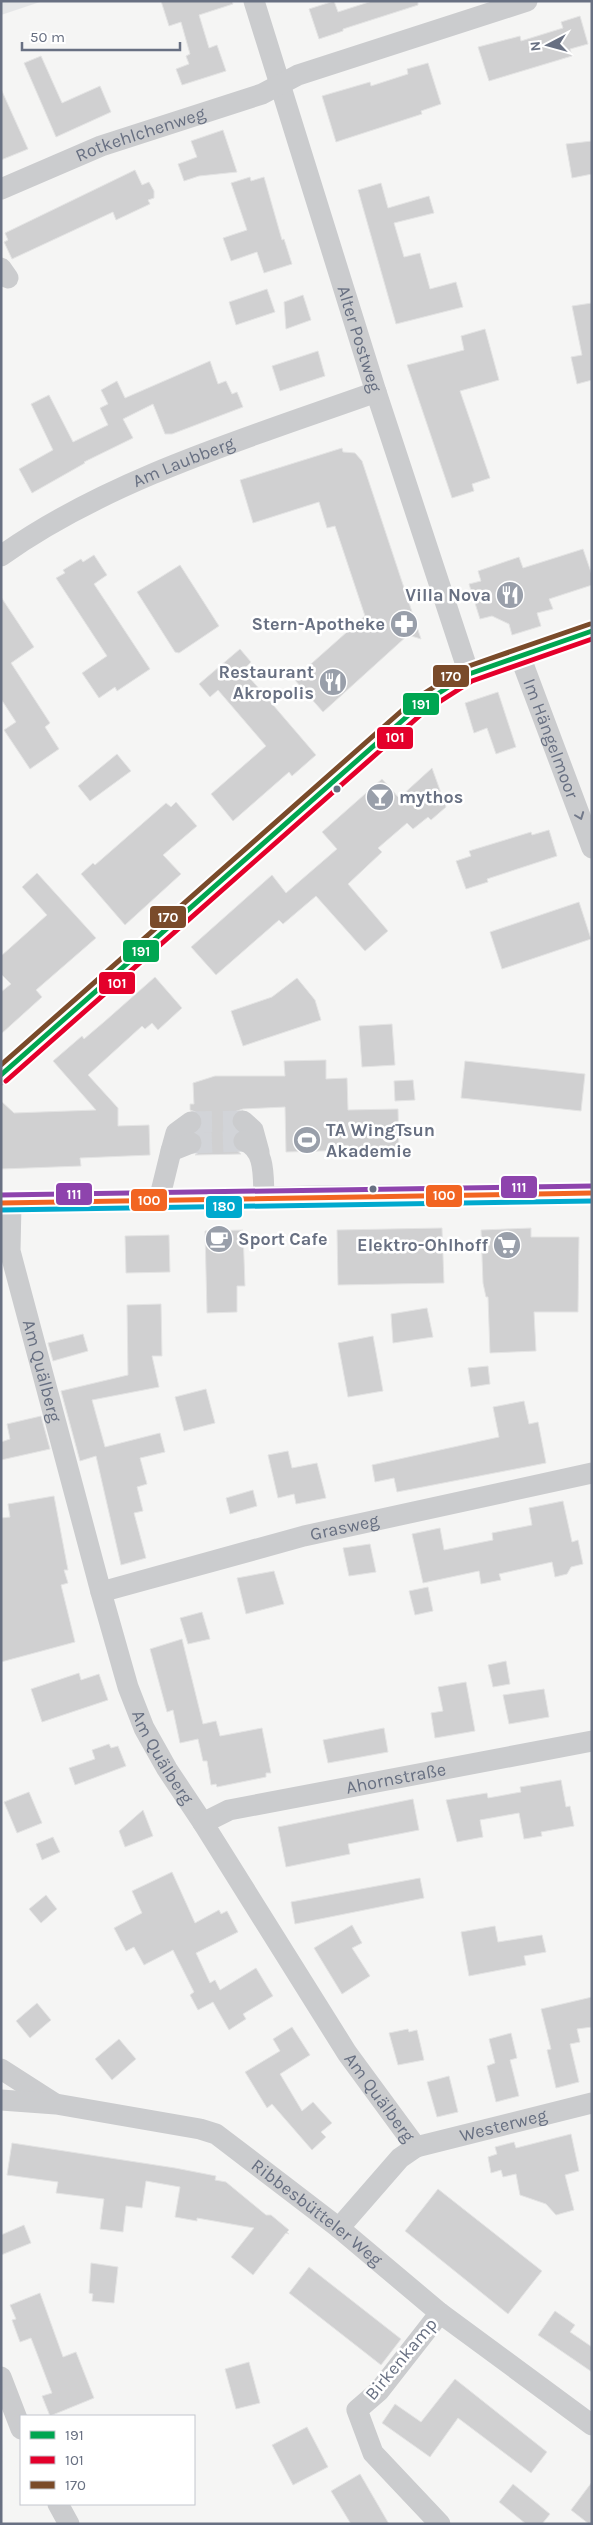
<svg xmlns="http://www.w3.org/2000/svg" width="593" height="2525" font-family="Karla,sans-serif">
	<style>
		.built { fill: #e5e6e7 }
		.building { fill: #d0d0d1; stroke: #e4e4e4 }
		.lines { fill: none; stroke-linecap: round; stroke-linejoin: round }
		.minor-tunnel { stroke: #d2d4d8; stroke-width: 21; stroke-dasharray: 21 11; stroke-linecap: butt }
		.minor { stroke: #cbccce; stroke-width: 21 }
		.bus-1-casing { stroke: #fff; stroke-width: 9 }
		.bus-2-casing { stroke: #fff; stroke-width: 9 }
		.bus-3-casing { stroke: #fff; stroke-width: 9 }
		.bus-4-casing { stroke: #fff; stroke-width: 9 }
		.bus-5-casing { stroke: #fff; stroke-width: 9 }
		.bus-6-casing { stroke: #fff; stroke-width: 9 }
		.bus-1 { stroke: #00a651; stroke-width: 5 }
		.bus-2 { stroke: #e4002b; stroke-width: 5 }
		.bus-3 { stroke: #7a4b2a; stroke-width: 5 }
		.bus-4 { stroke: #f26522; stroke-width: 5 }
		.bus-5 { stroke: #00a9ce; stroke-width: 5 }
		.bus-6 { stroke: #8e44ad; stroke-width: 5 }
		.oneway { stroke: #72798a }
		.bus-dot { fill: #687082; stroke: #fff; stroke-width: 2 }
		.labels { text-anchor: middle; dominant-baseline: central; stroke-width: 5; stroke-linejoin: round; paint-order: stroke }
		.street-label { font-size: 18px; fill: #687082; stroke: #fff }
		.poi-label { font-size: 18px; font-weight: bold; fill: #687082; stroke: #fff; text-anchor: end }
		.line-badge { stroke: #fff; stroke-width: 2 }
		.badge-label { font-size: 14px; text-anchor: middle; font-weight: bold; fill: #fff }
	</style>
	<rect width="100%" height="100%" fill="#f5f5f4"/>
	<path class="built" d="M1 1H43L1 15Z"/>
	<path class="building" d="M161 1H232L233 4 199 15 209 48 217 45 226 71 182 85 176 69 189 64 186 56 190 54 181 22 169 26Z
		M334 1 338 12 372 1H418V5L343 29V31L319 39 309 9Z
		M580 16 588 44 570 49 572 56 489 81 478 47 520 36 521 41 563 28 561 22Z
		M41 56 62 103 100 86 111 112 56 137 24 63Z
		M428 63 441 104 421 111 422 114 336 142 322 96 370 82 371 86 408 74 407 69Z
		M1 89 28 149 1 160Z
		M223 130 237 172 199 176 184 181 178 164 197 157 191 141Z
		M592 141V174L572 178 566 144Z
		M135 170 142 185 149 182 154 191V198L148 200 150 204 116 220 113 212 12 259 4 242 8 240 5 233Z
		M250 177 251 181 264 177 282 240 284 239 292 264 264 273 257 252 231 261 223 238 247 230 231 183Z
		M381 183 388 208 429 196 434 213 394 223 404 257 420 253 430 289 456 282 463 307 396 324 358 190Z
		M267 289 275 312 236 325 229 302Z
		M303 295 311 320 286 329 284 302Z
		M592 303V380L577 384 571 357 582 355 572 306Z
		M485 329 499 380 460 391 490 478 472 484 474 491 452 498 407 365 464 350 461 336Z
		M318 351 325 376 280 391 272 366Z
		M210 361 218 384 226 381 232 394 237 392 243 407 172 434H165L153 404 123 419 133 438 84 462 85 463 32 493 19 469 53 450 31 404 49 395 73 442 108 425 100 408 108 404 101 390 117 381 125 398Z
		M342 448 343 452 355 453 362 461 421 639 408 635 323 712 294 679 365 616 335 526 327 528 319 502 253 523 240 480Z
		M583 549 592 575V585L549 599 553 609 537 613 541 626 512 635 509 624 492 616 480 619 469 584 481 581 478 571 519 557 523 568Z
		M94 555 107 575 94 584 150 669 117 691 115 687 99 698 82 673 107 656 56 578 65 573 63 570 81 559 83 562Z
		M180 565 219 626 179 653 175 652 137 592Z
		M1 597 34 647 11 663 50 723 45 727 59 749 30 769 4 730 16 722 1 699Z
		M240 649 251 662 243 670 316 755 292 776 289 772 233 821 211 794 266 746 218 690 210 697 199 684Z
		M498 692 516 747 496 754 487 728 474 733 465 703Z
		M117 754 131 771 90 801 78 786Z
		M432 768 446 807 431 820 428 817 413 829 407 823 378 848 382 852 348 884 388 931 365 951 316 896 283 924 279 920 216 975 191 947 272 875 286 893 337 849 322 832 382 779 399 798Z
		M176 802 197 826 163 855 181 874 125 925 81 874 93 863 95 865 166 803 171 807Z
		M549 830 557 856 487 879 488 882 466 889 456 861 471 856 469 851 531 832 532 835Z
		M37 873 96 938 36 990 42 997 1 1034V992L11 984 1 974V956L47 915 22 887Z
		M579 902 591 939 502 969 490 932Z
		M155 977 182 1008 158 1030 152 1023 145 1029 142 1026 88 1075 118 1108V1126L149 1125 150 1155 80 1158 81 1166 1 1169V1101L14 1113 96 1110 53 1061 82 1036 84 1039 104 1022Z
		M297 978 315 1000 321 1020 243 1046 231 1011 272 997Z
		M392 1024 395 1065 362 1067 359 1026Z
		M326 1060V1079L347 1078 348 1110 398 1109 399 1153 355 1154 354 1150 286 1152 285 1107 243 1109 234 1112 231 1124 236 1132 232 1142 234 1148 241 1154 195 1155 200 1151 203 1145 202 1138 198 1133 203 1121 201 1114 190 1110V1104H194L193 1083 215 1076H285L284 1061Z
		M465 1061 585 1074 581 1111 461 1098Z
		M413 1080 415 1100 395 1101 394 1081Z
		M442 1228 444 1283 338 1285 337 1230Z
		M531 1228V1237H579L578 1312H534L536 1351 490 1353 488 1297H486L483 1283 481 1230Z
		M243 1230 245 1286H237V1312L207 1313 205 1231Z
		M169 1235 170 1272 126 1273 125 1236Z
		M161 1304 162 1356H152L159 1387 92 1400 105 1447 160 1433 165 1452 140 1458 147 1484 137 1487 143 1511 134 1513 146 1558 121 1565 96 1456 80 1461 61 1391 128 1375 127 1305Z
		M427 1308 433 1337 393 1343 391 1314Z
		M83 1334 88 1351 53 1361 48 1343Z
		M373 1336 383 1391 348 1397 338 1343Z
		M488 1366 490 1384 471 1387 468 1368Z
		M206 1389 215 1423 184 1431 175 1397Z
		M524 1401 529 1424 538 1422 546 1463 397 1492 394 1478 375 1482 372 1465 499 1437 493 1407Z
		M41 1416 50 1449 1 1460V1442L10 1439 7 1424Z
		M288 1451 292 1468 317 1463 326 1498 296 1504 294 1494 278 1498 268 1455Z
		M253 1490 257 1506 230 1514 226 1498Z
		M54 1496 68 1570H64L68 1583 61 1585 75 1642 1 1662V1518L10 1517 8 1504Z
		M563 1501 572 1542 578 1540 583 1564 571 1567 567 1574 555 1577 552 1562 499 1574 501 1580 481 1584 479 1571 423 1583 412 1534 440 1528 444 1550 493 1540 492 1533 532 1525 529 1508Z
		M370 1544 376 1572 349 1576 343 1548Z
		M274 1571 284 1604 246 1614 237 1578Z
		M428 1587 433 1611 415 1615 409 1591Z
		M202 1612 210 1639 188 1644 180 1618Z
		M182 1639 203 1724 216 1721 220 1736 262 1728 271 1773H266V1777L217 1787 216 1784 211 1785 207 1761H203L198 1739 180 1743 173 1710 167 1712 150 1649Z
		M506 1661 510 1684 493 1687 488 1665Z
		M79 1673 81 1680 99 1674 108 1700 42 1722 31 1689Z
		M466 1682 475 1731 435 1738 431 1713 443 1711 438 1687Z
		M544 1689 549 1717 509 1724 503 1695Z
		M384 1728 388 1752 328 1763 323 1740Z
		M109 1744 111 1748 118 1746 126 1766 75 1785 69 1768 95 1759 92 1750Z
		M561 1780 566 1807 570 1806 574 1826 541 1832 542 1836 524 1839 519 1813 480 1820 483 1837 457 1842 446 1800 487 1793 488 1798 521 1792 520 1787Z
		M29 1792 42 1823 17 1833 4 1802Z
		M413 1799 419 1830 348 1844 350 1854 286 1867 278 1827Z
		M143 1810 153 1836 125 1847 119 1831Z
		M53 1837 60 1852 42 1860 36 1844Z
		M172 1872 195 1923 219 1910 221 1914 227 1911 238 1932 196 1953 210 1983 215 1980 220 1990 256 1968 273 1996 243 2014 246 2019 229 2030 213 2002 198 2010 190 1995 194 1992 173 1950 144 1965 134 1947 126 1951 114 1928 142 1913 132 1891Z
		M420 1878 424 1898 295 1924 291 1902Z
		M46 1895 57 1909 41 1923 29 1909Z
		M352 1925 362 1943 352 1948 370 1976 342 1994 314 1948Z
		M495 1926 498 1942 542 1935 546 1952 524 1956 526 1965 469 1976 461 1932Z
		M592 1997V2027L577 2029 580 2042 570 2044 579 2082 556 2088 547 2050 551 2049 541 2009Z
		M37 2003 51 2020 30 2038 16 2021Z
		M292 2027 310 2055 280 2074 302 2111 313 2102 332 2123 321 2132 326 2137 312 2150 272 2104 267 2108 245 2072 280 2051 273 2039Z
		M408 2029 409 2032 417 2030 424 2060 398 2065 389 2033Z
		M511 2033 517 2058 510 2060 519 2096 496 2102 487 2066 495 2063 489 2039Z
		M119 2039 136 2059 112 2080 95 2059Z
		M449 2076 458 2112 437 2117 427 2082Z
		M571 2134 579 2171 565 2175 574 2210 556 2215 546 2204 520 2195 516 2174 503 2177 501 2170 491 2173 488 2157 497 2154 495 2147 514 2142 516 2148Z
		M12 2143 175 2168 216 2176 215 2180 226 2182 266 2215H271L289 2230 287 2232 289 2234 286 2233 253 2275 231 2257 254 2228 197 2218V2221L175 2217 180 2187 146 2181 142 2208 126 2206 123 2232 100 2229 104 2199 56 2193 58 2182 7 2175Z
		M438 2189 542 2271 508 2314 405 2231Z
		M24 2225 31 2243 1 2255V2235Z
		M91 2263 118 2267 114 2303 92 2301 93 2294 89 2293Z
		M309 2267 401 2339 381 2365 289 2293Z
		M40 2293 63 2357 76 2352 94 2398 50 2416 42 2396 52 2393 31 2338 20 2342 12 2320 16 2319 10 2305Z
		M555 2311 575 2325 570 2332 592 2347V2372L538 2335Z
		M249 2362 260 2403 236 2409 225 2369Z
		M455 2379 547 2452 531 2473 458 2418 430 2457 382 2423 395 2404 421 2422Z
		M307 2427 328 2467 293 2485 272 2445Z
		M360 2474 389 2524H351L331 2491Z
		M592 2482V2524H589L571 2510Z
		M513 2484 550 2514 542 2524H526L499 2502Z"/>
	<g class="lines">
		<path class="minor-tunnel" d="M191 1122 243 1121
			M191 1143 244 1141"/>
		<g class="minor">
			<path id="s1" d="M254 1 376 392 469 674"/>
			<path id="s2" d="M1 189 101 146 262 94 298 75 527 1"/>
			<path d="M1 268 8 278"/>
			<path id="s3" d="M1 556C108 479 253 436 376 392"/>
			<path id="s4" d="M520 656 592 848"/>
			<path d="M1 1075 420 705 469 674 592 631"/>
			<path d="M243 1121 253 1130 259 1152"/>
			<path d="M244 1141C266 1149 263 1177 264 1197"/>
			<path d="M171 1151 176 1133 191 1122"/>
			<path d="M159 1200 171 1151 191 1143"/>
			<path d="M1 1203 315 1196 592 1193"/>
			<path id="s5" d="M11 1203 10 1251 101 1592 128 1687 144 1728 167 1769 203 1823 347 2053 416 2147 400 2158 339 2228"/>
			<path id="s6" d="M101 1592 304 1536 592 1473"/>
			<path id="s7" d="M203 1823 229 1810 592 1741"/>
			<path d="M1 2069 54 2103"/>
			<path id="s8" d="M1 2100 56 2104 200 2129 216 2134 339 2228 440 2313 592 2425"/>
			<path id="s9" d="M416 2147 592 2103"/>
			<path d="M440 2313 379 2391 357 2410 373 2453 440 2524"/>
			<path d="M1 2377 21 2429"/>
			<path d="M58 2504 69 2524"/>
		</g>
		<defs>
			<path id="bus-1" d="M1 1075 420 705 469 674 592 631"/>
			<path id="bus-2" d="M6 1081 425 711 472 681 592 639"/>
			<path id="bus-3" d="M1 1065 415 699 466 667 590 624"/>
			<path id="bus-4" d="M1 1203 592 1193"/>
			<path id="bus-5" d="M1 1210 592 1201"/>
			<path id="bus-6" d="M1 1195 592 1186"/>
		</defs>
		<use href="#bus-1" class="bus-1-casing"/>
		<use href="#bus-2" class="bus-2-casing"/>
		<use href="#bus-3" class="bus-3-casing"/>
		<use href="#bus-4" class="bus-4-casing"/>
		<use href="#bus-5" class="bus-5-casing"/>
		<use href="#bus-6" class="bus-6-casing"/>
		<use href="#bus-1" class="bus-1"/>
		<use href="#bus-2" class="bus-2"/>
		<use href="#bus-3" class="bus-3"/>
		<use href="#bus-4" class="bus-4"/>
		<use href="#bus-5" class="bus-5"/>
		<use href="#bus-6" class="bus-6"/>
	</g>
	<defs><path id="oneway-chevron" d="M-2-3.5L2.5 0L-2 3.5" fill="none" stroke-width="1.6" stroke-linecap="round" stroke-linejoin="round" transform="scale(1.25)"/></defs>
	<use class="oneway" href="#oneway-chevron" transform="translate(580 816) rotate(69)"/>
	<defs>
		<symbol id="restaurant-disc" viewBox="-11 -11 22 22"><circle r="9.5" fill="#999faa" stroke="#fff"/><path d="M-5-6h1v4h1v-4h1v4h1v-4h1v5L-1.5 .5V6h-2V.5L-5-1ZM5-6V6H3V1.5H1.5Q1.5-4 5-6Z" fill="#fff"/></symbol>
		<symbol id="pharmacy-disc" viewBox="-11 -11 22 22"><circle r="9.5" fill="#999faa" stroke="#fff"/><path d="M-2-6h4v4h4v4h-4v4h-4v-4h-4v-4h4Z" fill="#fff"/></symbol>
		<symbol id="bar-disc" viewBox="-11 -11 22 22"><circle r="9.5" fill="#999faa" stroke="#fff"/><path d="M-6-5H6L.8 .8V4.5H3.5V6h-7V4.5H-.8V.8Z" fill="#fff"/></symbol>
		<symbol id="stadium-disc" viewBox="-11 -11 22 22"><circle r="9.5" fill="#999faa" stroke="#fff"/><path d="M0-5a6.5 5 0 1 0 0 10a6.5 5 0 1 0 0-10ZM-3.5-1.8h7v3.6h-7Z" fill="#fff"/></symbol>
		<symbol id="cafe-disc" viewBox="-11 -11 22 22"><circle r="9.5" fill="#999faa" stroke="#fff"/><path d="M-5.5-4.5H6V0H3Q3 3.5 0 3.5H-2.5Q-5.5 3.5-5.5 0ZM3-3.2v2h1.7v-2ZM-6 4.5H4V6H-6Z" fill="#fff"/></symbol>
		<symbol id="supermarket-disc" viewBox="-11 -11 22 22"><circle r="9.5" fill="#999faa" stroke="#fff"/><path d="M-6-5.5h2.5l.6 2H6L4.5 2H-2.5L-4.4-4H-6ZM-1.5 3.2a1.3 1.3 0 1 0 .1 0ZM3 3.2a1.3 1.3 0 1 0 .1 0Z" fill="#fff"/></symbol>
	</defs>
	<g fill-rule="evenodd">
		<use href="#restaurant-disc" x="494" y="579" width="32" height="32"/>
		<use href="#pharmacy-disc" x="388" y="608" width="32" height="32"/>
		<use href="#restaurant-disc" x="317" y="666" width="32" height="32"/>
		<use href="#bar-disc" x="364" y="781" width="32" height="32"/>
		<use href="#stadium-disc" x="291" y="1124" width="32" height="32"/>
		<use href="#cafe-disc" x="203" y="1223" width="32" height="32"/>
		<use href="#supermarket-disc" x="491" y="1229" width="32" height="32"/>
	</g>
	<g class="bus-dot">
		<circle cx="337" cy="789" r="4.5"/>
		<circle cx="373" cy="1189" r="4.5"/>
	</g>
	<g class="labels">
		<g class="street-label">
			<text stroke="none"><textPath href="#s2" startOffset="150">Rotkehlchenweg</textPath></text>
			<text stroke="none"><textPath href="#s1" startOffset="354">Alter Postweg</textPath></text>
			<text stroke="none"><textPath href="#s3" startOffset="206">Am Laubberg</textPath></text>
			<text stroke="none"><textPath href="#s4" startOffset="88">Im Hängelmoor</textPath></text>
			<text stroke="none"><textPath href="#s5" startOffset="172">Am Quälberg</textPath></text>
			<text stroke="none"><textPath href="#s6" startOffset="252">Grasweg</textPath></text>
			<text stroke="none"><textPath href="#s5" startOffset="578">Am Quälberg</textPath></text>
			<text stroke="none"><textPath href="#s7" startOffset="199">Ahornstraße</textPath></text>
			<text stroke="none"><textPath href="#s5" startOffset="982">Am Quälberg</textPath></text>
			<text stroke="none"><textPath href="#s9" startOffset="90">Westerweg</textPath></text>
			<text stroke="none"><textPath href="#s8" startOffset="346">Ribbesbütteler Weg</textPath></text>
			<text transform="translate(401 2359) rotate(-50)">Birkenkamp</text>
		</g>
		<g class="poi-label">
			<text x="491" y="595">Villa Nova</text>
			<text x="385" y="624">Stern-Apotheke</text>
			<text x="314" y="672">Restaurant<tspan x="314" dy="21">Akropolis</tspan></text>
			<text x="399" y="797" text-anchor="start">mythos</text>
			<text x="326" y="1130" text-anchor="start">TA WingTsun<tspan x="326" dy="21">Akademie</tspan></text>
			<text x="238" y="1239" text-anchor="start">Sport Cafe</text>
			<text x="488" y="1245">Elektro-Ohlhoff</text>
		</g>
	</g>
	<g class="line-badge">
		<rect x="432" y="664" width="38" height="24" rx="5" fill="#7a4b2a"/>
		<rect x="402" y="692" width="38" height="24" rx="5" fill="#00a651"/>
		<rect x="376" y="726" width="38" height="24" rx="5" fill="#e4002b"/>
		<rect x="149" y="905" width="38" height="24" rx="5" fill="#7a4b2a"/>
		<rect x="122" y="939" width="38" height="24" rx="5" fill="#00a651"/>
		<rect x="98" y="971" width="38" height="24" rx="5" fill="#e4002b"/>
		<rect x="500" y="1175" width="38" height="24" rx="5" fill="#8e44ad"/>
		<rect x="55" y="1182" width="38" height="24" rx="5" fill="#8e44ad"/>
		<rect x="425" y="1184" width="38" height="24" rx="5" fill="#f26522"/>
		<rect x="130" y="1188" width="38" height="24" rx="5" fill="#f26522"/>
		<rect x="205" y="1195" width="38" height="24" rx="5" fill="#00a9ce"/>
	</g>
	<g class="badge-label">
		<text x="451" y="681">170</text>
		<text x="421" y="709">191</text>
		<text x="395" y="742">101</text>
		<text x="168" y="922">170</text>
		<text x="141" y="956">191</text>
		<text x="117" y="988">101</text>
		<text x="519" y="1192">111</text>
		<text x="74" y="1199">111</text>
		<text x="444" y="1200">100</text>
		<text x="149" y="1205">100</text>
		<text x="224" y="1211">180</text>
	</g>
	<rect width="593" height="2525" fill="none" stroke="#687082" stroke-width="5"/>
	<rect x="20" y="2415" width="175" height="90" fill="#ffffff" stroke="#c3c6cd"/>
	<rect x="30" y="2431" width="25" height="8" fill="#00a651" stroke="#c3c6cd"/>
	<text x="65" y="2440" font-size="15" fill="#687082">191</text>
	<rect x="30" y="2456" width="25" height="8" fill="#e4002b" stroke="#c3c6cd"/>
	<text x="65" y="2465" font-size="15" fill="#687082">101</text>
	<rect x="30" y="2481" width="25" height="8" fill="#7a4b2a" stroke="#c3c6cd"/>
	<text x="65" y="2490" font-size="15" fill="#687082">170</text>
	<g transform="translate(548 45) rotate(264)" stroke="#ffffff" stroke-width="4" paint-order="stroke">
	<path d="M0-4L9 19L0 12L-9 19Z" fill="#687082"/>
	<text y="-8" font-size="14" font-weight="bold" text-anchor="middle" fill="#687082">N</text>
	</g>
	<path d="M22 42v8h158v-8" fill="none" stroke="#687082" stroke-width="2.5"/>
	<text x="30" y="42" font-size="15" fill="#687082" stroke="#ffffff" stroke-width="4" paint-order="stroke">50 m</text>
</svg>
